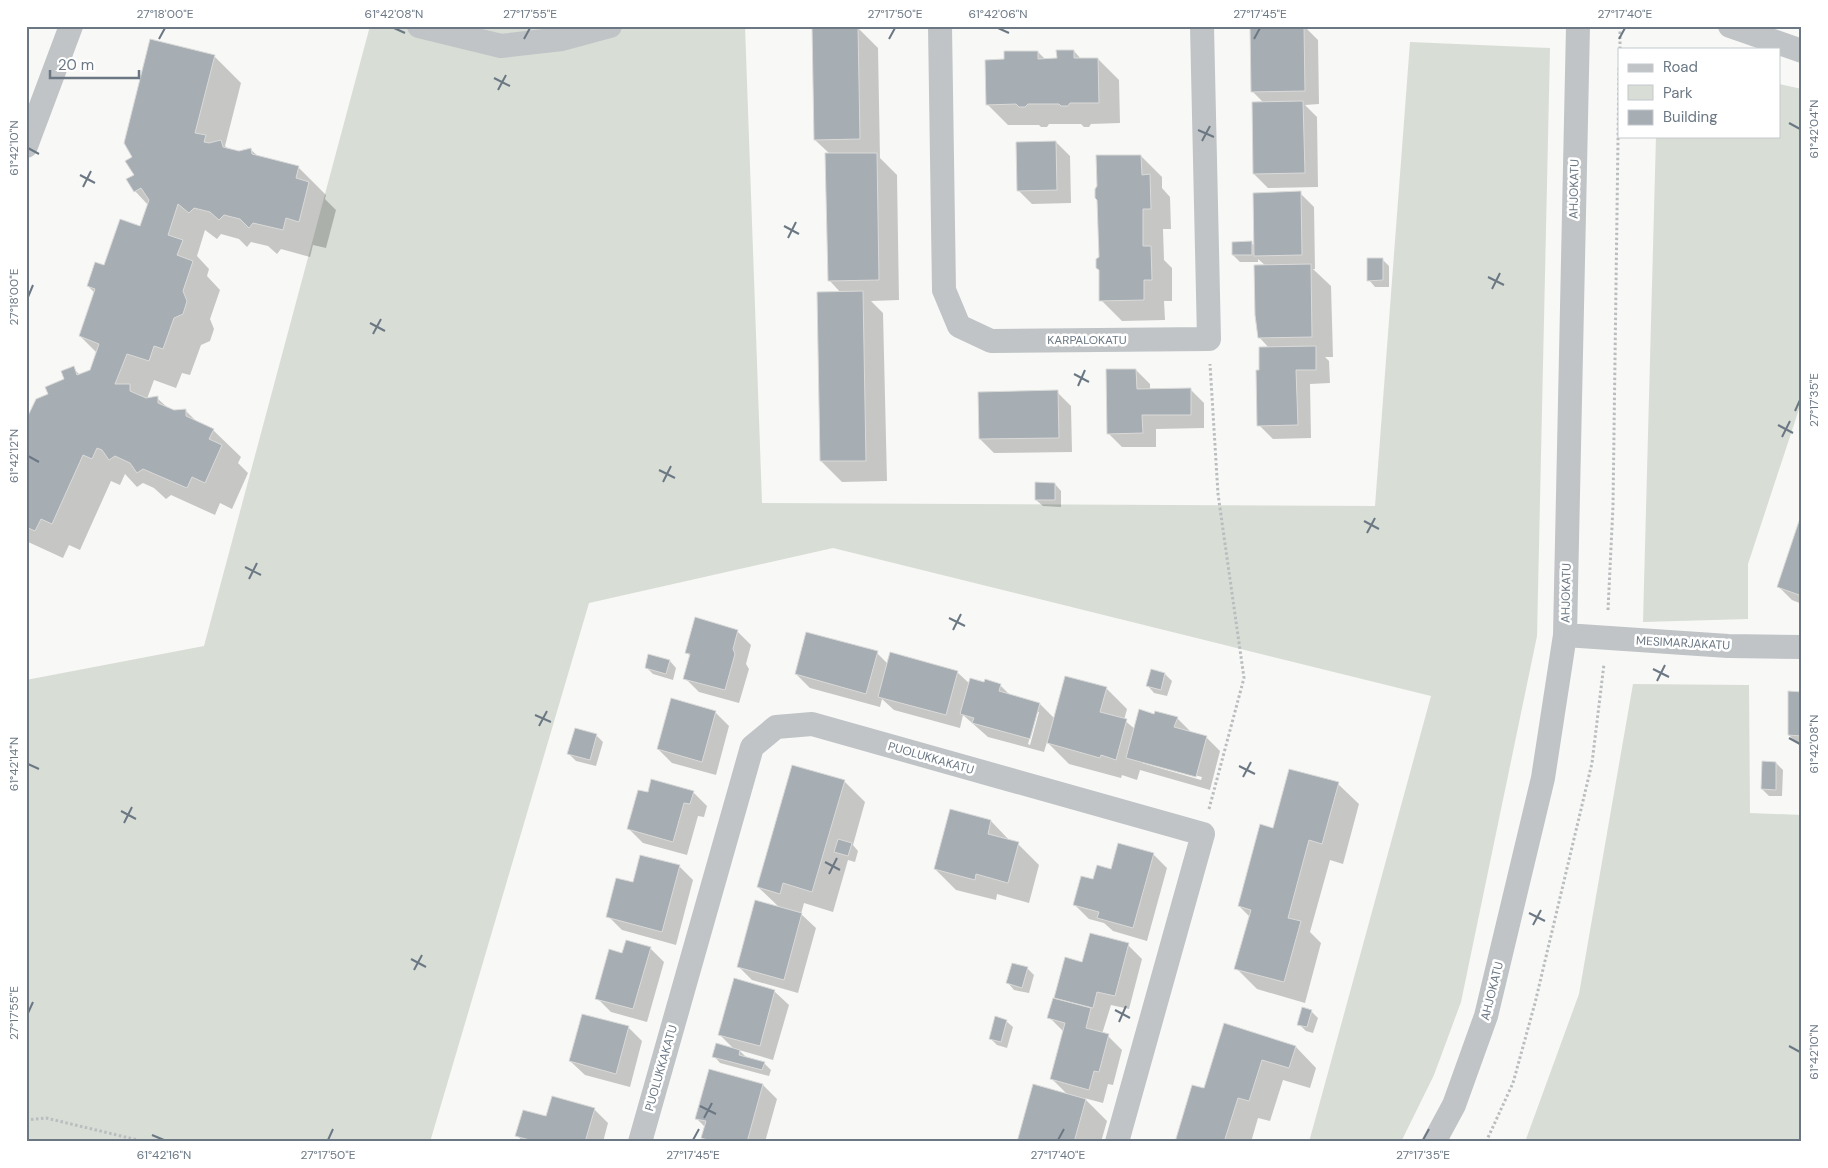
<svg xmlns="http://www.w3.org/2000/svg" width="1828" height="1168" font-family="'DM Sans',sans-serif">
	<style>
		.green { fill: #d8ddd6 }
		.shadow { fill: #0003; fill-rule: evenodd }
		.building { fill: #a6adb3; stroke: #dadad9 }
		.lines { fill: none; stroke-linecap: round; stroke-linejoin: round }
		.path { stroke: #babdbf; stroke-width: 3; stroke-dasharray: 2.5 2.5; stroke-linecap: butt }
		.street { stroke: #c0c4c7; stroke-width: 24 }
		.ticks { fill: none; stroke: #6b7884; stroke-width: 2 }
		.labels { text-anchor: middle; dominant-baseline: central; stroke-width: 5; stroke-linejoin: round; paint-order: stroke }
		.street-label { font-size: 12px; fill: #6b7884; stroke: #fff }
		.neatline { fill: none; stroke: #6b7884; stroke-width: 2 }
		.ticks-label { font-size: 12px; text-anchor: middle; fill: #6b7884 }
	</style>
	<rect width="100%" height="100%" fill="#f8f8f6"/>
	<path class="green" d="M370 26H745L762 503 1375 506 1410 42 1550 48 1537 636 1461 1002 1434 1075 1401 1142H1309L1431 696 833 548 589 603 430 1142H26V680L204 646Z
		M1779 84 1802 89V400L1748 564V619L1643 622 1656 136H1779Z
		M1633 684 1749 685 1750 813 1802 815V1142H1525L1579 994Z"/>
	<path class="shadow" d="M1304 26 1318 40 1319 104 1305 105 1317 117 1318 187 1268 188 1254 174 1264 103 1252 91Z
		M857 27 878 48 880 158 897 175 899 300 871 301 883 313 887 481 842 482 821 461 841 293 829 280 830 154 815 140Z
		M1074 51 1081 59H1098L1119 80 1120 123 1091 124 1089 127H1084L1081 124H1049L1047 127H1041L1039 125H1008L987 104 1006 60 1038 52 1046 60H1058Z
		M214 56 241 83 225 146 229 150 239 152 250 149 259 157 298 167 326 195 325 199 336 210 326 248 313 245 310 257 281 249 277 254 268 246 251 242 247 247 239 239 221 234 217 239 205 230 197 256 209 269 207 276 220 290 210 319 214 329 210 341 201 345 190 375 182 373 176 388 154 380 147 399 157 398 169 409 174 411 185 410 197 422 213 430 241 457 238 463 248 473 232 509 220 503 215 515 171 495 166 499 154 488 143 483 137 487 125 474 120 485 111 481 80 550 69 545 63 558 26 541V423L50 394 66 380 73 368 80 375 91 370 97 353 80 336 95 293 88 286 140 227 148 205 135 191 134 157Z
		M1056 142 1070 156 1071 203 1032 204 1018 190Z
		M1141 156 1162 177V188L1170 197 1171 229H1163L1164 260 1172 268V301H1164L1165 320 1122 321 1101 300 1100 257Z
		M1300 193 1314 207 1315 269H1313L1331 286 1333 357H1325L1329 361 1330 383 1310 384 1311 438 1273 439 1259 425 1261 371 1269 348 1259 337 1266 266 1258 259V262H1240L1233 255 1251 243 1255 246Z
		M1382 259 1389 266V287H1375L1369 280Z
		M1136 370 1150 384V390L1190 389 1204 403V428L1156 429V447H1122L1108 433Z
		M1057 392 1071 406 1072 452 994 453 980 439Z
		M1055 484 1061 491V507L1043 506 1036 500Z
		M1802 523V604L1792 600 1778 586Z
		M737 631 751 645 746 664 749 669 739 703 699 692 685 678 691 657 686 652Z
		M877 653 888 664 957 672 970 684 1000 685 1011 696 1040 704 1055 719 1106 688 1127 709 1124 720 1135 729 1155 715 1177 718 1191 732 1206 737 1220 751 1210 790 1140 770 1137 780 1122 775 1121 778 1069 764 1047 742 1044 752 988 737 963 715 960 728 894 710 882 699 880 707 810 688 796 674ZM1037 712H1039L1030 745 1028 744ZM1142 761 1202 777 1201 780 1142 763Z
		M670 661 676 668 673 680 653 674 646 667Z
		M1165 674 1172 681 1167 696 1154 693 1148 686Z
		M1802 693V748L1789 735Z
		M715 712 729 726 716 775 672 763 658 749Z
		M596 735 603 742 596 766 576 761 569 754Z
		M1776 763 1783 770 1782 796H1769L1762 789Z
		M844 781 865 802 853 845 858 851 855 862 848 860 833 912 804 903 801 914 816 928 798 993 752 980 738 966 780 908 758 887Z
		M1338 784 1359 804 1343 864 1330 860 1310 932 1321 943 1305 1003 1257 989 1236 968 1250 917 1239 906 1274 830Z
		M693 792 707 806 704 817 698 816 687 855 643 843 629 829 649 794Z
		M991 821 1011 842 1018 844 1039 865 1029 903 997 894 996 900 956 890 935 869Z
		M1153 854 1167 868 1147 941 1113 931 1104 923 1089 919 1075 905 1094 881 1111 871Z
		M679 866 693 880 676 945 622 930 608 916 634 884Z
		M1128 945 1142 959 1129 1009 1111 1005 1102 1034 1108 1036 1122 1050 1113 1085 1108 1084 1103 1103 1084 1098 1107 1121 1101 1142H1018L1068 1095 1052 1079 1063 1031 1049 1017 1066 959 1083 964Z
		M650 948 664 962 647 1022 611 1012 597 998Z
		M1027 968 1034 975 1029 993 1014 990 1008 983Z
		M774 991 789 1005 773 1060 739 1050 747 1058 764 1063 771 1070 769 1076 720 1063 714 1056 734 1049 720 1035Z
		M1311 1011 1318 1018 1313 1033 1306 1031 1299 1024Z
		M1006 1021 1013 1027 1007 1048 997 1045 990 1038Z
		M1224 1025 1296 1047 1316 1068 1310 1088 1283 1080 1270 1121 1258 1118 1251 1142H1176L1205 1089Z
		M628 1027 642 1041 630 1087 585 1075 570 1061Z
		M763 1085 777 1099 765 1142H707L703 1138 705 1127 696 1118Z
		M594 1109 608 1123 603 1142H523L517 1135 547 1118Z"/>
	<path class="building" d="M858 26 860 139 814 140 812 27Z
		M1250 26H1304L1305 91 1251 92Z
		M150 39 215 55 195 133 206 135 204 142 209 143 221 140 223 147 239 151 251 148 252 154 299 166 296 178 309 182 299 222 286 218 283 230 253 223 249 228 240 219 224 215 219 220 210 212 194 208 189 213 178 204 168 235 183 240 177 255 193 261 183 291 187 301 183 314 174 318 163 349 154 346 149 361 127 354 115 384H130V391L146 398 158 396V403L174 410 186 409V416L214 429 209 439 222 445 205 483 192 477 187 488 143 469 137 473 130 463 115 456 109 460 102 450 97 448 92 459 83 455 52 524 41 519 35 531 26 527V420L36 399 48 394 45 387 64 379 61 371 74 366 77 375 90 370 99 344 79 336 95 289 87 286 95 262 104 265 120 219 140 226 149 200 141 188 134 192 126 179 134 175 125 161 132 157 124 143Z
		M1056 50H1074V58H1098L1099 103H1070L1068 106H1061L1059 104H1028L1025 107H1019L1016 104 986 105 985 60 1004 59V51H1038V59L1057 58Z
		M1303 101 1305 173 1253 174 1252 102Z
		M1056 141 1057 190 1017 191 1016 142Z
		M825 153H877L879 280 828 281Z
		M1096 155H1141L1142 175 1150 174 1151 209H1143V246H1151L1152 280H1144V300L1099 301V270L1096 268V259L1099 257 1097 200 1095 198V189L1097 186Z
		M1301 191 1302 255 1254 256 1253 193Z
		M1252 241V255H1232V242Z
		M1367 258H1383V280L1367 281Z
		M1311 264 1312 337 1258 338 1255 315 1254 265Z
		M863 291 866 461H820L817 292Z
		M1316 346V370H1296L1298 425 1257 426 1256 370H1259V347Z
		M1106 369H1136L1137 389 1191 388V415H1142L1143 433 1107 434Z
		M1058 390 1059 438 979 439 978 392Z
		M1035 482 1055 483V500H1035Z
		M1799 521 1802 522V596L1777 587Z
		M695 617 738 630 733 649 735 654 725 690 683 679 690 654 685 653Z
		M806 632 878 651 866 694 795 674Z
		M890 652 958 671 946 715 878 697Z
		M648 654 670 660 666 674 645 668Z
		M1151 669 1165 673 1161 690 1146 686Z
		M1065 676 1107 687 1100 712 1127 719 1116 760 1101 755 1100 758 1047 743Z
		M970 678 984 682 985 679 1001 684 999 691 1040 703 1030 739 972 723 974 718 960 714Z
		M1788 691 1802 692V736L1788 735Z
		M671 698 716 711 702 762 657 749Z
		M1139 709 1154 714 1155 711 1178 717 1174 727 1207 736 1196 777 1126 758Z
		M575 728 597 734 590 760 567 754Z
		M1762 761 1776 762V790L1761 789Z
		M792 765 845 780 812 892 783 883 780 894 757 887Z
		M1289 769 1339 782 1322 844 1309 840 1288 918 1301 921 1284 982 1234 969 1251 910 1238 906 1260 824 1273 828Z
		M651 779 694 791 690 804 684 803 673 842 627 829 638 790 648 792Z
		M950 809 991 820 988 834 1019 842 1008 883 976 874 975 880 934 869Z
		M838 839 852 843 848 856 834 852Z
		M1118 843 1154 853 1133 928 1097 918 1099 912 1073 905 1081 876 1093 879 1097 865 1111 869Z
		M640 855 680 865 662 932 606 917 616 878 633 882Z
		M755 900 802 913 784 980 737 967Z
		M1090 933 1129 943 1115 996 1097 992 1093 1008 1054 998 1065 957 1082 962Z
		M626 940 651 947 633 1009 595 999 609 949 622 953Z
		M1012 963 1028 967 1022 988 1006 983Z
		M734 978 775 990 760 1046 718 1035Z
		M1053 998 1091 1008 1086 1028 1109 1034 1099 1072 1094 1071 1089 1090 1050 1079 1065 1023 1047 1018Z
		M1302 1007 1312 1010 1307 1027 1297 1025Z
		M582 1014 629 1026 616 1074 569 1061Z
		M995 1016 1007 1020 1001 1042 989 1039Z
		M1224 1023 1296 1046 1289 1068 1262 1060 1249 1101 1238 1098 1224 1142H1175L1192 1085 1204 1088Z
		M716 1043 740 1050 739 1055 765 1062 762 1070 712 1057Z
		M709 1069 763 1084 747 1142H715L701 1138 706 1121 695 1119Z
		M1033 1084 1086 1099 1074 1142H1017Z
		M552 1096 595 1108 585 1142H537L515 1136 523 1110 546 1116Z"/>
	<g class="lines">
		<path class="path" d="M1620 49V26
			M1608 610 1613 506 1619 66
			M1209 809 1244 678 1218 494 1210 364
			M26 1120 46 1118 146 1142
			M1486 1142 1513 1083 1535 1003 1592 763 1604 664"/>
		<path class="street" d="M419 26 501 46 562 39 610 26
			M940 26 944 290 959 326 991 341 1209 339 1202 26
			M1730 26 1802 51
			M26 146 71 26
			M1565 635 1728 646 1802 647
			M640 1142 752 747 776 727 812 724 1203 834 1117 1142
			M1434 1142 1454 1105 1486 1016 1543 778 1565 635 1578 26"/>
	</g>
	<path class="ticks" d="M394 28 405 33M998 28 1009 33M159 39 165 28M524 39 530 28M889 39 895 28M1254 39 1260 28M1619 39 1625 28M494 78 510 86M498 90 506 75M1789 123 1800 129M1198 130 1214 137M1202 141 1210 126M28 148 39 154M80 175 95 183M83 187 91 171M784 226 799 234M788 238 796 222M1488 277 1504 285M1492 289 1500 273M28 297 33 285M370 323 385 331M373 334 381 319M1074 374 1089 382M1078 386 1085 370M1795 411 1800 400M1778 425 1793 433M1782 437 1790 421M28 456 39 462M659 470 675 478M663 482 671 466M1364 521 1379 529M1367 533 1375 518M245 567 261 575M249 579 257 563M949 618 965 626M953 630 961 614M1653 669 1669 677M1657 681 1665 665M535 715 551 722M539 726 547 711M1789 738 1800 744M28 764 39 769M1239 766 1255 774M1243 777 1251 762M121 811 136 819M124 823 132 807M825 862 840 870M829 874 837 858M1529 913 1545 921M1533 925 1541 910M411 959 426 967M414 970 422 955M1115 1010 1130 1018M28 1013 33 1002M1119 1022 1126 1006M1789 1046 1800 1052M700 1106 716 1114M704 1118 712 1103M152 1135 164 1140M328 1140 333 1129M693 1140 699 1129M1058 1140 1064 1129M1423 1140 1429 1129"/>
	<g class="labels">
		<g class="street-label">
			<text transform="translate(1574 189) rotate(-89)">AHJOKATU</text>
			<text x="1087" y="340">KARPALOKATU</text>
			<text transform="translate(1566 593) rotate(-89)">AHJOKATU</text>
			<text transform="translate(1683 643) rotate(3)">MESIMARJAKATU</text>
			<text transform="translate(931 758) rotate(16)">PUOLUKKAKATU</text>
			<text transform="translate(1492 991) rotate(-76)">AHJOKATU</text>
			<text transform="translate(661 1068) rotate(-74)">PUOLUKKAKATU</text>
		</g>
	</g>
	<rect width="1828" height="1168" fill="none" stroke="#ffffff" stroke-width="55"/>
	<rect x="1618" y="48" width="162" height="90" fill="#ffffff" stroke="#c4c9ce"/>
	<rect x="1628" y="64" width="25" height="8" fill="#c0c4c7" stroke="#c4c9ce"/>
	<text x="1663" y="72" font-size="15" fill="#6b7884">Road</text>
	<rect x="1628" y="85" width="25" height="15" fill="#d8ddd6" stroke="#c4c9ce"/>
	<text x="1663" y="98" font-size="15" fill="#6b7884">Park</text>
	<rect x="1628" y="110" width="25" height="15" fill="#a6adb3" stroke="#c4c9ce"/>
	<text x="1663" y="122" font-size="15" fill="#6b7884">Building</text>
	<path d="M50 70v8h89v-8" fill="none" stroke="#6b7884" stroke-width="2.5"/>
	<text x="58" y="70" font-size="15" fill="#6b7884" stroke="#ffffff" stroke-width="4" paint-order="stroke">20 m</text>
	<rect x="28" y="28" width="1772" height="1112" class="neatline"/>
	<g class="ticks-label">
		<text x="165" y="18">27°18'00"E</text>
		<text x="394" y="18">61°42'08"N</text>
		<text x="530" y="18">27°17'55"E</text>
		<text x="895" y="18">27°17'50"E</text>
		<text x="998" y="18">61°42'06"N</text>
		<text x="1260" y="18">27°17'45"E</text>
		<text x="1625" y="18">27°17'40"E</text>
		<text transform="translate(1814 129) rotate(-90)" y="4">61°42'04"N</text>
		<text transform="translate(14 148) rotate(-90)" y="4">61°42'10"N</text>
		<text transform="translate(14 297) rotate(-90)" y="4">27°18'00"E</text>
		<text transform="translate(1814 400) rotate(-90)" y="4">27°17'35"E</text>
		<text transform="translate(14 456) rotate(-90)" y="4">61°42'12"N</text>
		<text transform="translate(1814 744) rotate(-90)" y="4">61°42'08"N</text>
		<text transform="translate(14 764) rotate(-90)" y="4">61°42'14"N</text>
		<text transform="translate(14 1013) rotate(-90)" y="4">27°17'55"E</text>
		<text transform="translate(1814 1052) rotate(-90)" y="4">61°42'10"N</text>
		<text x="164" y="1159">61°42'16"N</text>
		<text x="328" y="1159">27°17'50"E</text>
		<text x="693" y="1159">27°17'45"E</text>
		<text x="1058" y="1159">27°17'40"E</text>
		<text x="1423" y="1159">27°17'35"E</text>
	</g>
</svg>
